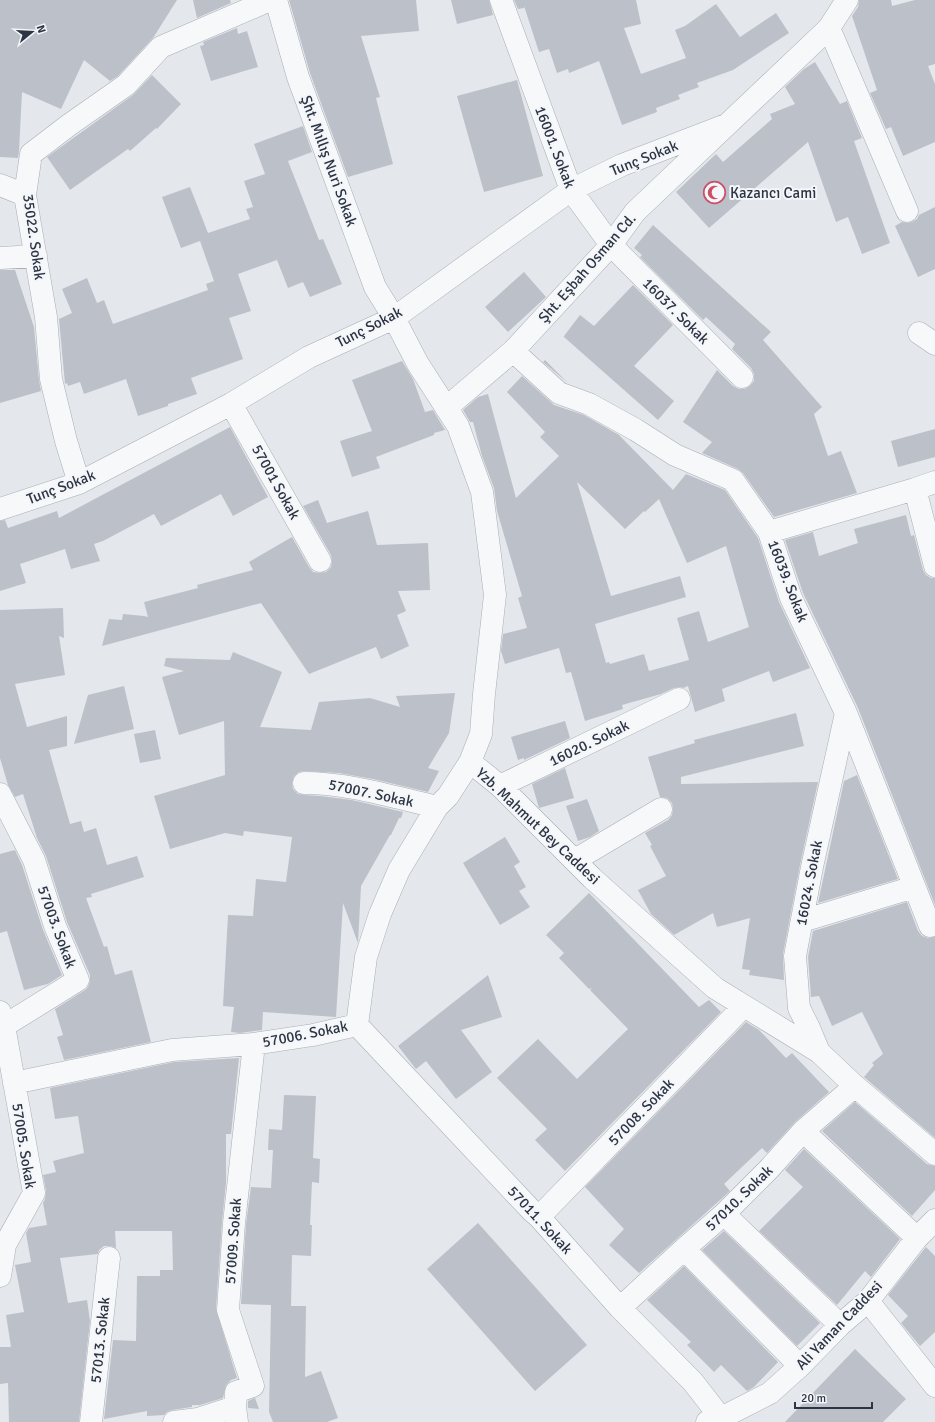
<svg xmlns="http://www.w3.org/2000/svg" width="935" height="1422" font-family="Signika,sans-serif">
	<style>
		.building { fill: #bcc1c9; fill-rule: evenodd }
		.lines { fill: none; stroke-linecap: round; stroke-linejoin: round }
		.minor-casing { stroke: #a9aeb6; stroke-width: 23 }
		.minor { stroke: #f7f8fa; stroke-width: 22 }
		.labels { text-anchor: middle; dominant-baseline: central; stroke-width: 4; stroke-linejoin: round; paint-order: stroke }
		.street-label { font-size: 15px; fill: #2c3544; stroke: #f4f6f9 }
		.poi-label { font-size: 15px; fill: #2c3544; stroke: #f4f6f9; text-anchor: start }
	</style>
	<rect width="100%" height="100%" fill="#e4e7ec"/>
	<path class="building" d="M0 0H177L153 38 118 76 110 81 84 60 61 109 22 92 19 151 18 158 0 157Z
		M193 0H230L231 3 197 18Z
		M289 0H416L419 31 361 36 380 97 376 98 393 164 348 177 310 73Z
		M451 0H489L493 15 457 24Z
		M514 0H636L641 24 624 28 641 74 686 58 675 30 685 26 716 4 740 37 776 13 789 33 733 70 697 83 699 87 678 95 680 99 656 108 657 112 622 125 599 61 569 73 568 69 557 73 549 49 539 52 524 6V8L518 9Z
		M859 0H891L892 6 915 0H935V64L928 66 935 84V142L903 156 891 127 886 129 870 93 877 90 852 16 858 7Z
		M237 28 238 34 247 31 258 67 211 81 200 46 204 45 203 42Z
		M815 62 840 104 847 101 862 138 854 141 890 243 862 254 848 217 836 222 808 142 709 228 676 192 716 154 723 162 772 119 770 114 795 104 785 87 804 69Z
		M152 75 181 104 157 129 156 128 130 151 128 149 70 190 47 157 133 95Z
		M517 80 543 176 484 192 457 96Z
		M303 126 312 152 288 161 319 240 323 239 342 284 310 297 303 282 288 288 277 260 238 274 251 311 229 318 243 359 191 378 197 394 168 404V406L138 416 126 379 84 394 80 382 68 386 67 383 65 384 59 319 72 313 62 289 87 278 97 303 104 300 113 324 208 290 206 284 214 281 200 241 181 248 162 197 190 187 208 233 250 219 246 209 253 207 244 181 265 174 254 144Z
		M935 207V269L918 277 895 226 902 222 906 223 912 222 917 219 919 215Z
		M653 225 771 332 763 340 822 407 814 414 828 456 841 451 857 493 774 517 743 473 738 469 702 453 712 442 683 422 717 370 733 386 739 389H745L750 386 754 381V374L751 368 732 349 735 344 706 317 703 320 640 257 642 255 634 248Z
		M0 270H15L34 327 39 380 41 391 0 403Z
		M524 272 546 297 508 332 485 307Z
		M633 285 673 325 634 366 674 401 658 420 564 337V336L580 315 594 326Z
		M545 360 568 383 543 362Z
		M402 361 413 379 425 412 433 410 445 430 434 433V435L376 457 380 468 352 477 340 441 372 431 352 380Z
		M522 376 554 405 584 415 619 435 673 490 686 474 725 490 758 538 779 602 810 668 773 682 769 671 722 689 725 701 695 712 688 686 683 688 680 687 674 688 661 694 622 705 623 709 585 721 571 672 566 673 559 648 505 664 501 651 503 634 527 628 518 598 522 596 497 511 494 488 482 456 473 422H470L463 410 478 397 488 394 516 498 559 456 540 437 545 432 507 392ZM577 482 625 529 644 511 645 512 659 499 687 563 726 546 749 627 708 642 699 611 677 618 689 660 649 671 644 654 610 664 609 662 606 663 595 624 686 597 680 576 611 596Z
		M230 427 268 497 233 516 221 494 161 526 154 514 103 541 94 544 100 561 71 569 65 549 20 564 26 583 0 591V521L5 520 8 528 57 511 59 518Z
		M935 429V457L898 467 891 441Z
		M318 500 327 523 368 511 377 545 428 543 430 590 398 591 406 611 397 615 409 646 381 659 376 647 309 674 261 603 102 646 109 619 122 620 123 614 144 616 148 617 144 602 198 588 197 585 253 570 249 562 292 537 309 567 313 572 320 573 326 572 331 567 332 561 331 555 303 506Z
		M906 515 911 536 914 535 923 570 926 575 931 578H935V905L858 708 803 593 785 540 813 532 819 556 858 543 854 529Z
		M63 608 64 638 59 636 65 675 15 684 27 727 67 716V746L49 750 70 824 81 821 84 832 96 828 107 865 137 856 144 877 91 894 92 897 86 898 104 947 107 946 115 975 132 970 151 1042 64 1060 57 1037 63 1035 55 1009 85 990 88 987 90 981V975L67 922 46 856 37 838 23 794 15 797 8 785 0 758V610Z
		M233 652 282 672 260 727 311 730 319 702 370 698 400 707 396 696 455 693 449 733 428 768 439 771 428 792 373 779 339 773 304 771 299 772 294 776 292 783 293 789 298 794 304 795 320 796 352 800 403 812 401 818H399L391 835H390L361 886 358 943 343 903 336 1017 263 1012 262 1030 240 1033 231 1032 234 1007 223 1006 228 915 253 916 256 879 286 882 292 837 244 831 243 836 225 833 170 849 154 796 225 775 224 721 179 735 162 677 184 671 164 666 166 658 230 660Z
		M124 686 134 729 74 744 88 695Z
		M796 713 804 746 681 777V784L818 782 800 865 783 954 784 980 749 975 750 970 742 969 750 918 717 927 713 913 674 935 651 914 638 890 666 876 650 846 652 845 645 833 668 820 672 815 673 809 672 803 667 798 660 797 648 757 695 743 694 740Z
		M565 721 570 738 524 760V758L518 760 511 737Z
		M155 730 161 759 140 763 134 734Z
		M565 768 574 798 539 808 532 784Z
		M857 775 898 879 818 903 844 781Z
		M587 799 599 831 590 837 578 841 566 806Z
		M505 837 520 862 514 866 526 887 519 891 530 907 500 925 463 863Z
		M15 850 22 865 43 930 62 975 48 984 24 990 7 931 0 933V854Z
		M589 893 699 1007 709 1000 721 1012 565 1171 535 1140 547 1129 497 1078 538 1039 577 1079 628 1029 590 990 592 988 589 989 559 958 564 953 546 935Z
		M907 902 918 931 922 936 928 938 935 937V1138L864 1077 874 1065 872 1063 883 1054 862 1012 832 1026 819 996 811 997 808 957 813 931Z
		M488 975 502 1017 461 1030 492 1072 456 1099 426 1061 416 1069 398 1046Z
		M746 1022 759 1030 786 1058 792 1053 829 1092 795 1122 767 1153 762 1148 724 1184 730 1191 639 1273 609 1245 624 1229 585 1187Z
		M239 1058 231 1134H226V1183L222 1222 216 1309 237 1378 231 1380 226 1385 223 1398 200 1405H192V1407L172 1410 167 1412 164 1415 147 1416V1411L104 1419 113 1340 136 1341 137 1276H160V1270H173L172 1231H115L116 1248 111 1246H104L99 1250 98 1254 60 1258 68 1303 87 1300 90 1321 79 1422H9L8 1383 0 1384V1347H11L6 1315 24 1312 15 1265 31 1262 26 1233 29 1228 47 1225 43 1203 45 1199 46 1191 43 1175 56 1172 53 1161 84 1153 78 1116 55 1119 50 1088 174 1062Z
		M284 1095 316 1096 313 1158 320 1159 319 1183 312 1182 310 1225H312L311 1256 292 1255 291 1306H306L305 1377 321 1371 338 1418 327 1422H273L269 1412 271 1305 241 1304 246 1224 251 1187 271 1188 273 1150H268L269 1129 282 1130Z
		M855 1102 927 1164 935 1166V1190L912 1216 822 1131Z
		M804 1149 900 1239 871 1277 865 1271 837 1305 759 1231 803 1187 785 1170Z
		M478 1223 587 1345 535 1391 427 1269Z
		M724 1231 820 1323 797 1346 702 1250Z
		M926 1247 935 1256V1332L920 1346 901 1323 908 1316 888 1295Z
		M684 1266 778 1362 754 1387 747 1391 721 1365 714 1372 687 1345 691 1342 647 1300Z
		M855 1349 906 1399 883 1422H785Z
		M255 1398 259 1409 248 1408V1401Z"/>
	<g class="lines">
		<defs>
			<path id="minor" d="M276 0 298 77 375 287 394 318 418 364 458 426 482 492 495 595 484 694 481 734 470 762 448 796 437 807 399 870 380 914 366 957 357 1025
				M501 0 571 190 611 245 742 377
				M829 28 907 211
				M0 185 25 195
				M0 258 36 256
				M919 333 935 344
				M513 351 559 393 589 404 636 430 675 455 733 480 769 532 791 598 846 713 930 926 935 924
				M231 404 320 561
				M446 408 513 351 611 245 635 212 829 28 847 0
				M79 483 66 441 51 379 46 317 25 195 31 154 69 125 126 85 161 47 270 0
				M915 489 935 482
				M0 509 79 483 231 404 309 357 394 318 571 190 622 165 726 125
				M769 532 915 489 935 566
				M470 762 500 786 592 878 715 988 819 1052 855 1086 935 1154
				M304 783C349 783 393 797 437 807
				M500 786 679 699
				M0 794 34 860 55 926 78 980 4 1026
				M575 860 661 809
				M802 921 914 887
				M357 1025 532 1211 539 1217 620 1308 693 1382 724 1422
				M819 1052 809 1028 799 1008 795 956 812 867 846 713
				M14 1083 172 1050 254 1044 313 1035 357 1025
				M803 1131 917 1238
				M724 1214 840 1325
				M539 1217 744 1006
				M684 1249 800 1366
				M0 1276 5 1245 34 1193 4 1026 0 1012
				M868 1301 935 1386
				M620 1308 684 1249 724 1214 769 1169 803 1131 855 1086
				M91 1422 109 1258
				M174 1422 198 1419 235 1407
				M237 1422 235 1407 236 1392 253 1386 228 1310 234 1223 254 1044
				M707 1422 721 1418 770 1393 800 1366 840 1325 868 1301 917 1238 935 1220"/>
		</defs>
		<use href="#minor" class="minor-casing"/>
		<use href="#minor" class="minor"/>
	</g>
	<defs>
		<symbol id="mosque-ring" viewBox="-11 -11 22 22"><circle r="9.5" fill="#f4f6f9" stroke="#ca5066" stroke-width="1.5"/><path d="M3.5-4.9A6 6 0 1 0 3.5 4.9A5 5 0 1 1 3.5-4.9Z" fill="#ca5066"/></symbol>
	</defs>
	<g fill-rule="evenodd">
		<use href="#mosque-ring" x="702" y="180" width="25" height="25"/>
	</g>
	<g class="labels">
		<g class="street-label">
			<text transform="translate(555 147) rotate(69)">16001. Sokak</text>
			<text transform="translate(644 158) rotate(-22)">Tunç Sokak</text>
			<text transform="translate(329 161) rotate(70)">Şht. Mıllış Nuri Sokak</text>
			<text transform="translate(34 237) rotate(82)">35022. Sokak</text>
			<text transform="translate(587 268) rotate(-49)">Şht. Eşbah Osman Cd.</text>
			<text transform="translate(676 311) rotate(45)">16037. Sokak</text>
			<text transform="translate(369 327) rotate(-27)">Tunç Sokak</text>
			<text transform="translate(276 482) rotate(61)">57001 Sokak</text>
			<text transform="translate(61 487) rotate(-21)">Tunç Sokak</text>
			<text transform="translate(788 581) rotate(69)">16039. Sokak</text>
			<text transform="translate(589 743) rotate(-26)">16020. Sokak</text>
			<text transform="translate(371 793) rotate(12)">57007. Sokak</text>
			<text transform="translate(538 826) rotate(43)">Yzb. Mahmut Bey Caddesi</text>
			<text transform="translate(809 883) rotate(-79)">16024. Sokak</text>
			<text transform="translate(57 927) rotate(70)">57003. Sokak</text>
			<text transform="translate(305 1034) rotate(-11)">57006. Sokak</text>
			<text transform="translate(641 1112) rotate(-46)">57008. Sokak</text>
			<text transform="translate(24 1146) rotate(81)">57005. Sokak</text>
			<text transform="translate(739 1198) rotate(-44)">57010. Sokak</text>
			<text transform="translate(540 1220) rotate(47)">57011. Sokak</text>
			<text transform="translate(233 1241) rotate(-86)">57009. Sokak</text>
			<text transform="translate(839 1325) rotate(-46)">Ali Yaman Caddesi</text>
			<text transform="translate(100 1340) rotate(-84)">57013. Sokak</text>
		</g>
		<g class="poi-label">
			<text x="730" y="193">Kazancı Cami</text>
		</g>
	</g>
	<g transform="translate(32 32) rotate(72)" stroke="#f4f6f9" stroke-width="3" paint-order="stroke">
	<path d="M0-3L7 15L0 10L-7 15Z" fill="#2c3544"/>
	<text y="-6" font-size="11" font-weight="bold" text-anchor="middle" fill="#2c3544">N</text>
	</g>
	<path d="M795 1402v6h77v-6" fill="none" stroke="#2c3544" stroke-width="2"/>
	<text x="801" y="1402" font-size="12" fill="#2c3544" stroke="#f4f6f9" stroke-width="3" paint-order="stroke">20 m</text>
</svg>
